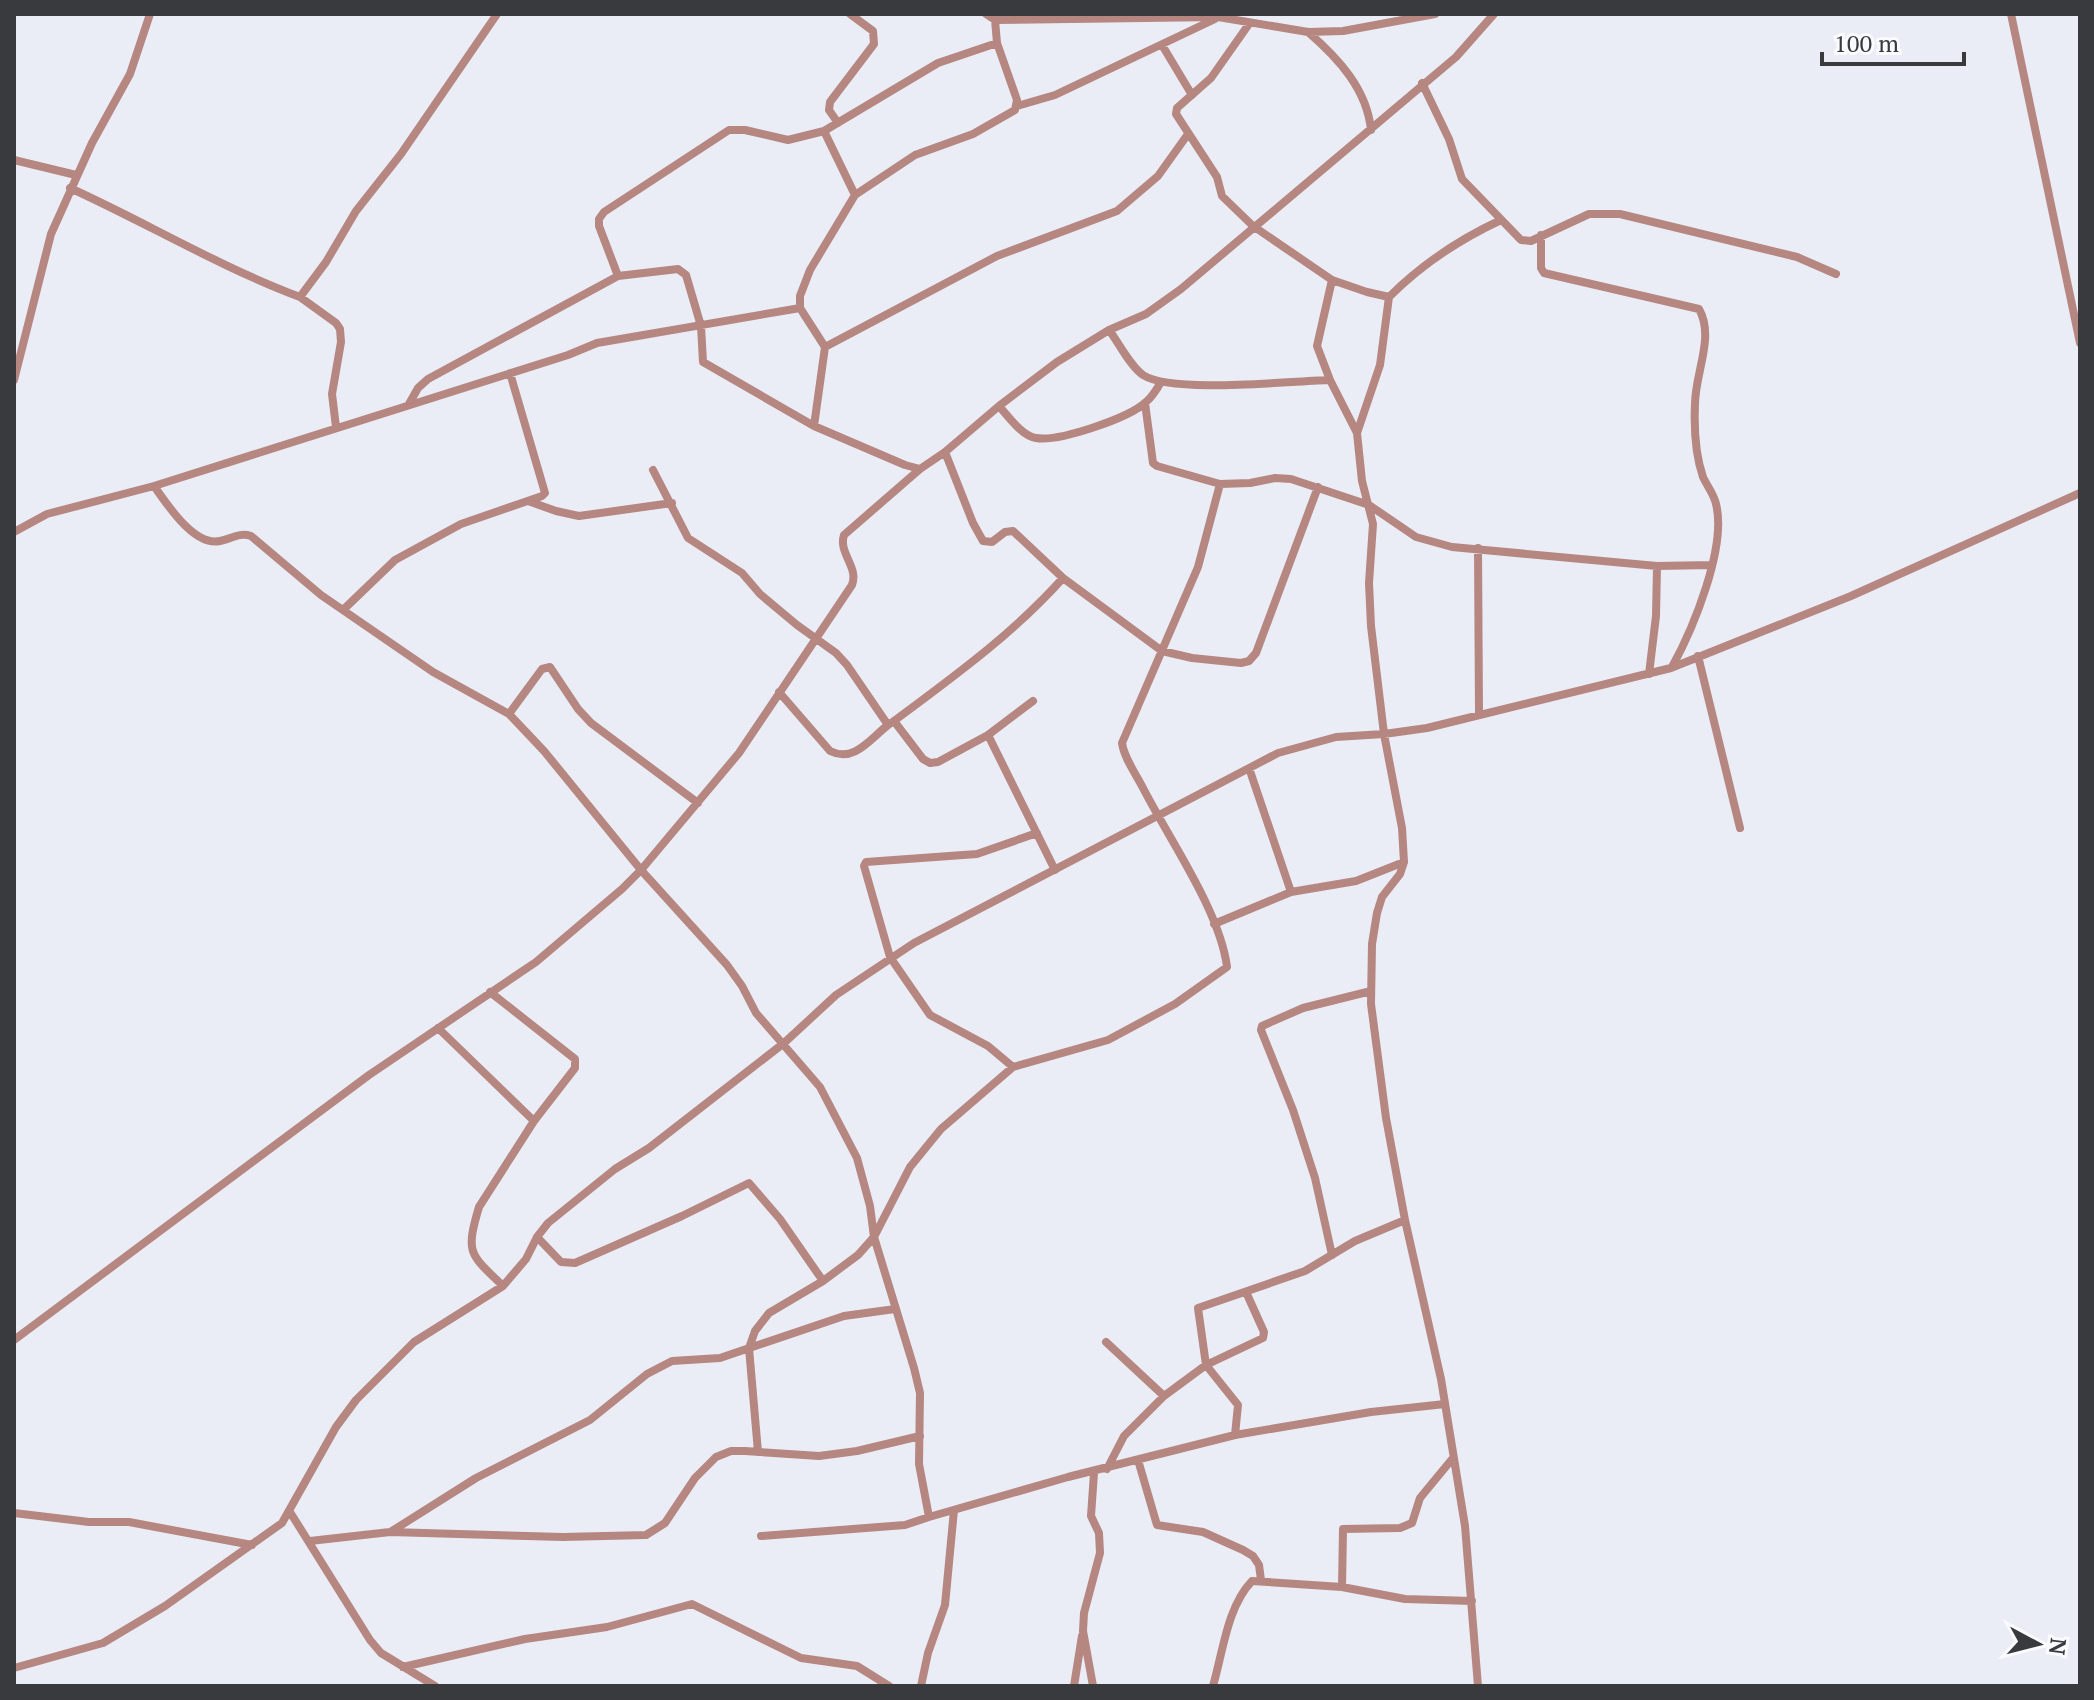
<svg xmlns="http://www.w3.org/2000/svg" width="2094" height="1700" font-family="'PT Serif',serif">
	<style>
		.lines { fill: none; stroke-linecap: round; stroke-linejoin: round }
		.minor { stroke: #b68681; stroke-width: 8 }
	</style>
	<rect width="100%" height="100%" fill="#eaedf6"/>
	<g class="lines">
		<path class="minor" d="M986 14 995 20 1218 17 1308 32 1343 31 1435 14
			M2011 14 2080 343
			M1249 24 1211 78 1177 108 1176 114 1217 177 1222 196 1253 226 1332 280 1367 292 1389 297C1422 264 1458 240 1501 220
			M1308 32C1338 58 1367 89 1371 130
			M1162 45 1192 95
			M1422 83 1449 139 1462 179 1521 240 1531 241 1589 214H1620L1797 257 1836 274
			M1017 106 1055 95 1215 19
			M838 123 829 110 830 102 874 44 873 31 850 14
			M824 131 855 195
			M14 160 76 175
			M70 188C147 223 220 267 300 297L326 262 356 211 401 154 497 14
			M1541 235V268L1544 273 1699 309C1715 337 1695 373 1695 404 1694 427 1695 454 1703 477 1707 486 1714 494 1716 504 1727 547 1693 629 1672 667
			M618 276 599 226V219L604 212 729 130H745L788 140 824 131 938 63 997 43
			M1332 280 1317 346 1330 380 1357 433
			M300 297 336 323 340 329 341 342 332 394 336 427
			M1389 297 1380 365 1357 433 1362 481 1373 524 1369 583 1371 626 1384 734 1402 828 1404 862 1400 874 1382 897 1377 913 1372 944 1371 1004 1386 1118 1405 1220 1441 1379 1465 1526 1478 1686
			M1109 330C1119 343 1130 366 1143 375 1172 394 1291 381 1330 380
			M825 347 997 256 1117 211 1158 176 1188 134
			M14 380 51 234 92 143 130 74 150 14
			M1145 403 1153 463 1157 466 1220 484 1250 483 1275 478 1291 479 1369 505 1416 537 1452 547 1657 566 1712 565
			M409 404 418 388 428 379 618 276 678 269 686 275 701 326 703 362 814 426
			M999 406C1008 416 1022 436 1036 438 1059 442 1129 418 1146 402 1152 397 1157 389 1161 382
			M945 452 973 523 983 541 992 542 1005 532 1013 531 1063 578 1162 651 1192 658 1241 663 1249 661 1256 653 1318 487
			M920 469 905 465 814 426 825 347 800 308V296L810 270 855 195 915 155 973 134 1015 110 1017 100 997 43 995 20
			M653 470 688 538 742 573 760 594 797 625 836 653 847 665 888 725 894 721 923 759 930 763 938 762 988 735 1033 701
			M154 486 568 355 597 343 800 308
			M528 501 556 511 579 516 672 503
			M14 532 47 514 154 486C167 504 194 547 220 541 231 539 239 532 251 536L321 595 433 672 509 714 544 751 641 870 727 965 742 986 756 1013 820 1087 857 1158 870 1206 874 1237 914 1368 920 1393 919 1464 929 1517 1068 1477 1235 1435 1371 1412 1445 1404
			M1478 548 1479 714
			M343 610 395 560 461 524 542 496 545 493 510 373
			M1698 656 1740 828
			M1649 674 1656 616 1657 566
			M779 692 830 751C854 763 870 739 888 725
			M509 714 542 669 550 667 578 709 591 723 698 803
			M894 721C953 677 1013 634 1063 578
			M988 735 1055 870
			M1249 768 1291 892
			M1214 924 1291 892 1356 881 1404 862
			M490 992 575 1059V1068L534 1121 479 1207C465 1254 470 1254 503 1286
			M438 1028 534 1121
			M1013 1067 988 1046 930 1015 890 957 864 866 866 862 977 854 1037 833
			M537 1237 561 1262 575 1263 682 1216 749 1183 780 1219 823 1281
			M1332 1255 1315 1178 1293 1110 1261 1030 1262 1026 1303 1008 1371 991
			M14 1340 369 1075 536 962 622 889 641 870 739 753 852 585C859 567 838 553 844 535L920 469 945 452 999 406 1057 362 1109 330 1146 314 1181 289 1456 57 1494 14
			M1106 1342 1164 1396 1124 1436 1107 1469
			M1164 1396 1206 1365 1263 1338 1264 1332 1246 1292
			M1235 1435 1238 1405 1206 1365 1198 1308 1305 1271 1355 1241 1405 1220
			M758 1452 749 1348 755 1331 769 1313 823 1281 858 1255 874 1237 910 1167 941 1129 1013 1067 1108 1040 1175 1004 1227 967C1220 911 1169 839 1143 788 1136 774 1124 758 1122 743L1198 567 1220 484
			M1138 1460 1157 1525 1203 1532 1243 1550 1253 1556 1259 1565 1261 1580
			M290 1512 370 1640 381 1653 435 1686
			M14 1513 89 1522H129L252 1545
			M392 1531 476 1478 590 1420 647 1374 672 1361 720 1358 844 1316 895 1309
			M761 1536 905 1525 929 1517
			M310 1541 390 1532 563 1537 646 1535 665 1523 695 1478 716 1457 731 1451H745L819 1456 857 1451 920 1436
			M1342 1587 1343 1529 1400 1528 1412 1523 1420 1498 1453 1458
			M403 1667 525 1639 607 1627 692 1604 801 1658 857 1666 889 1686
			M14 1668 103 1643 165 1606 282 1523 336 1427 356 1400 414 1342 503 1286 526 1259 537 1237 548 1223 615 1169 649 1148 784 1043 836 995 914 943 1278 753 1336 737 1384 734 1427 728 1671 668 1851 596 2080 493
			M921 1686 928 1653 945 1605 954 1510
			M1074 1686 1082 1636
			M1093 1686 1083 1631 1084 1613 1100 1553 1099 1533 1091 1516 1094 1473
			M1213 1686C1223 1652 1227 1607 1252 1581L1342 1587 1405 1599 1472 1601"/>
	</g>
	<rect width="2094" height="1700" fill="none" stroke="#383a3d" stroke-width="32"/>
	<g transform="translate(2038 1644) rotate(97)" stroke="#f9fbfe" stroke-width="6" paint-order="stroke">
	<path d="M0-6L14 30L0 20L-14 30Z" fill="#383a3d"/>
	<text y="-12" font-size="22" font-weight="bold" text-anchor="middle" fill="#383a3d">N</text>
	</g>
	<path d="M1822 52v12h142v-12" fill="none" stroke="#383a3d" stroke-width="4"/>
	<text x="1834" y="52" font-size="24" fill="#383a3d" stroke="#f9fbfe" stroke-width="6" paint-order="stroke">100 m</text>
</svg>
